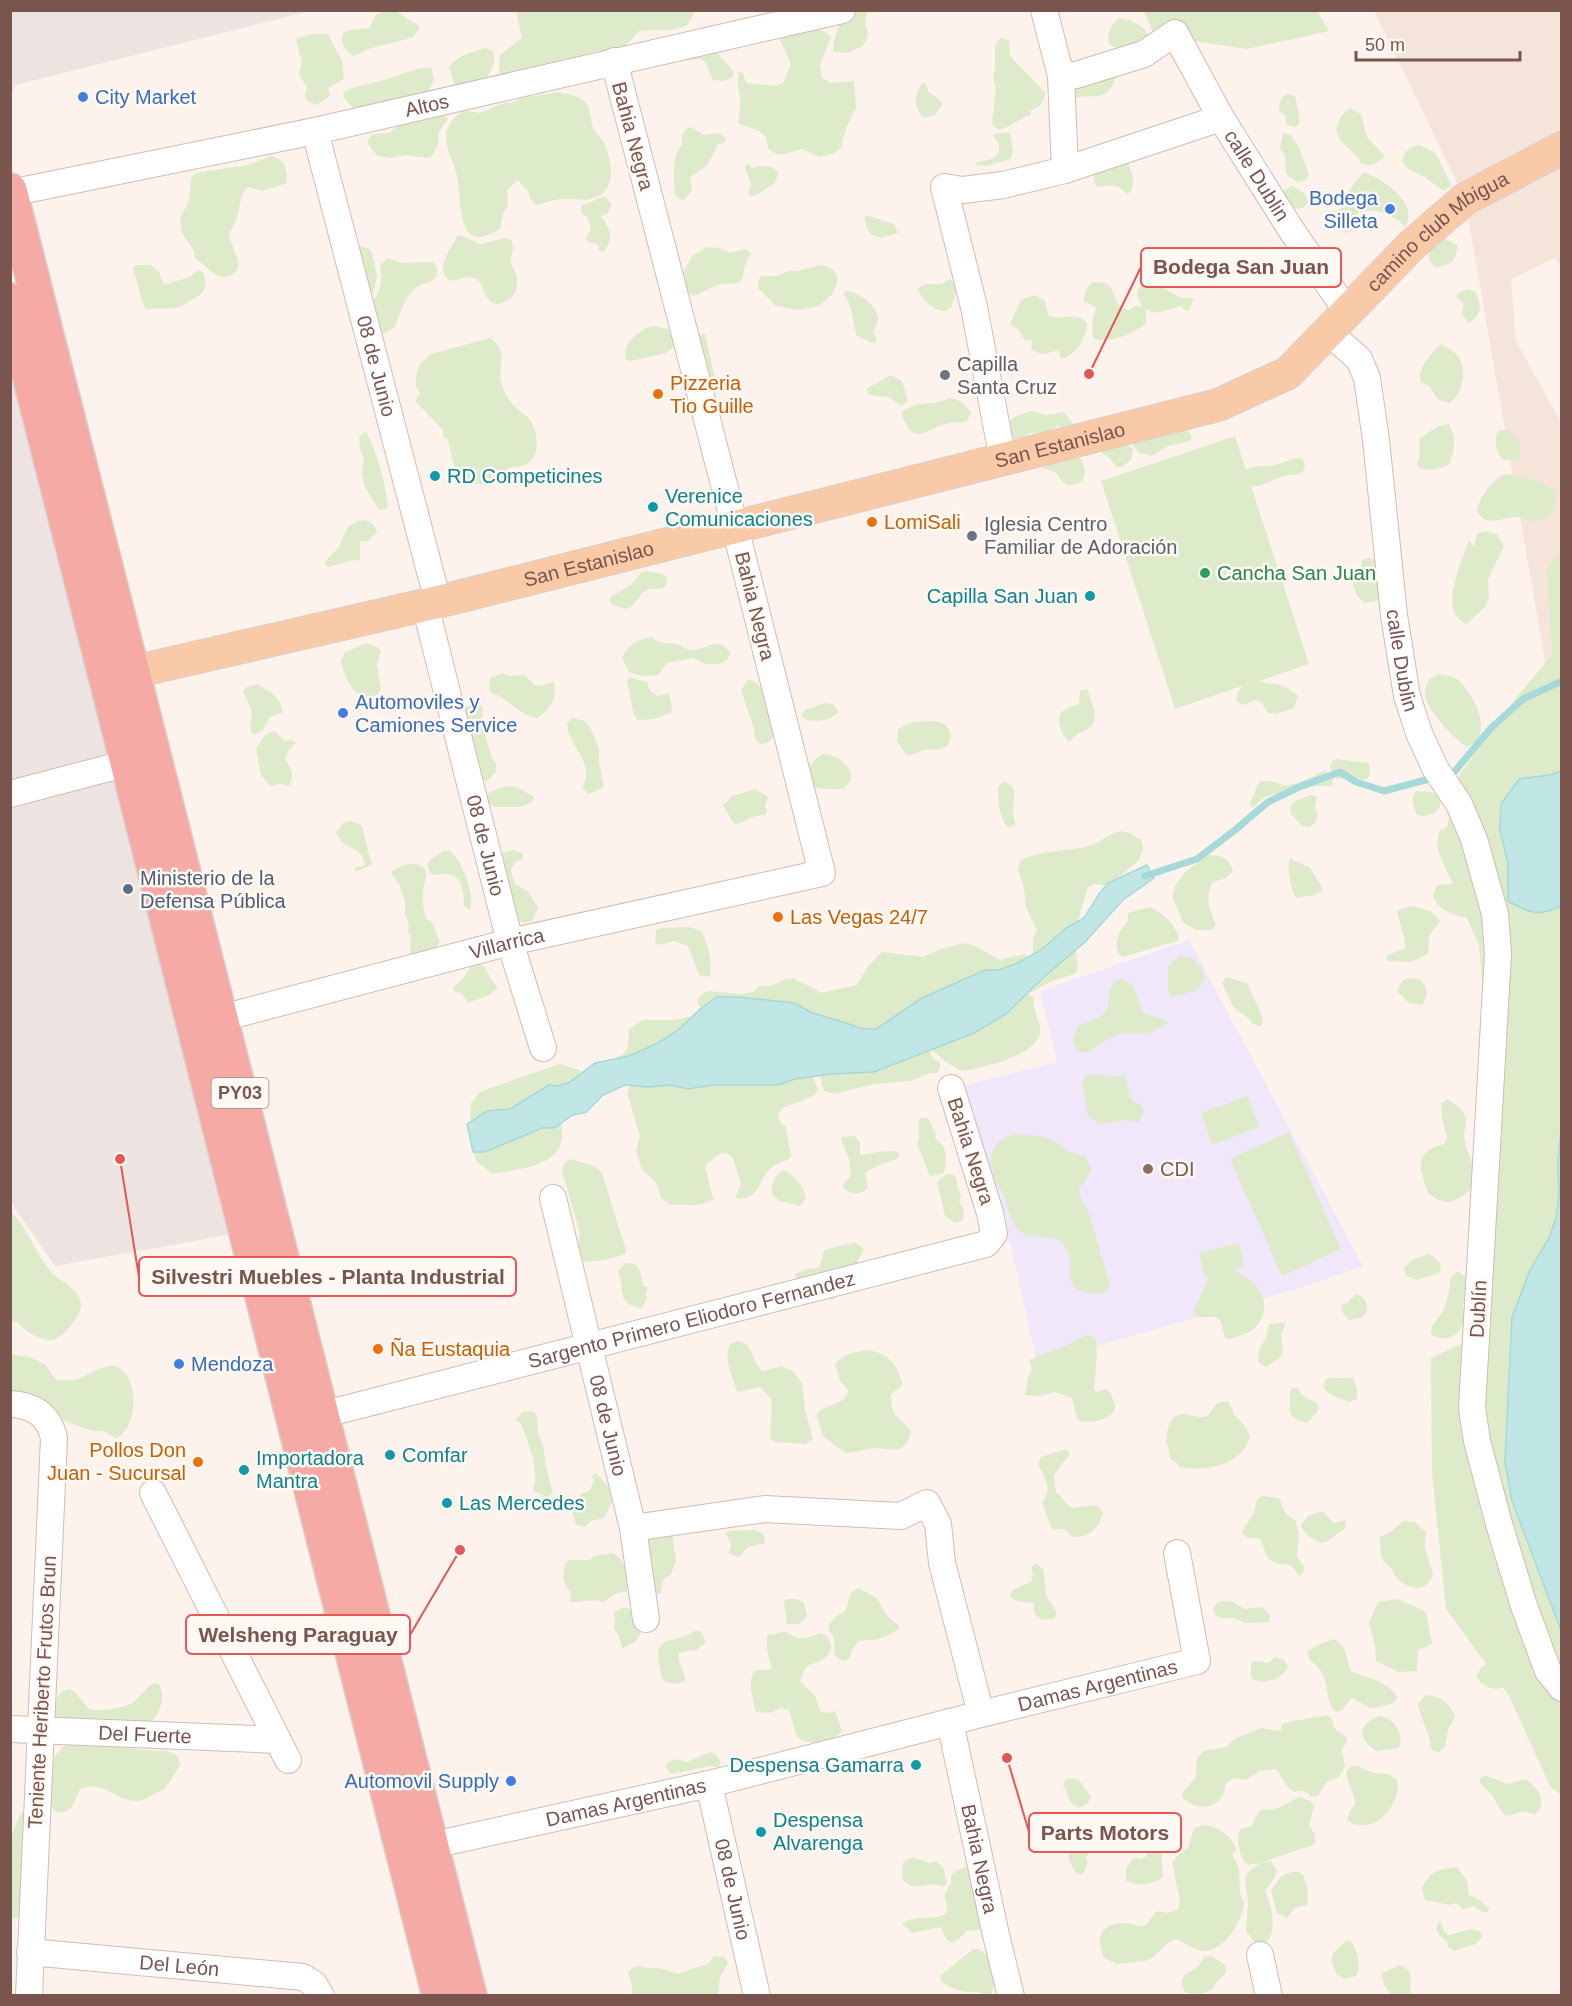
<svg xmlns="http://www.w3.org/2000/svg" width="1572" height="2006" font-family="Arial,sans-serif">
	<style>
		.residential { fill: #f4e4da }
		.industrial { fill: #ede4e1 }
		.education { fill: #f0e8fa }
		.green { fill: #deebca }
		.water { fill: #c0e7e5; stroke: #a6d9d7; stroke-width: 1.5 }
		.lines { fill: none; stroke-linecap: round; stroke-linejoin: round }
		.stream { stroke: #a6d9d7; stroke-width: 7 }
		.minor-casing { stroke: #d2bbb4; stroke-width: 28 }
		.major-casing { stroke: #d9cfcd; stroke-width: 34 }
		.highway-casing { stroke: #d9cfcd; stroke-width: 36 }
		.minor { stroke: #fff; stroke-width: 26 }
		.major { stroke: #f9caa7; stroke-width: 32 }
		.highway { stroke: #f5aaa5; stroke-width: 33 }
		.shop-dot { fill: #3f7fe0; stroke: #fff8f3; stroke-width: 2 }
		.worship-dot { fill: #6b7280; stroke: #fff8f3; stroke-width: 2 }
		.food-dot { fill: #e8710a; stroke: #fff8f3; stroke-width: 2 }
		.culture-dot { fill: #0f9aa8; stroke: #fff8f3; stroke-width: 2 }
		.leisure-dot { fill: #2e9e5b; stroke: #fff8f3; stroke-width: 2 }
		.service-dot { fill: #5c6f8a; stroke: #fff8f3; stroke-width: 2 }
		.education-dot { fill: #8d6e63; stroke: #fff8f3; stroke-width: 2 }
		.labels { text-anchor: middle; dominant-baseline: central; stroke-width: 5; stroke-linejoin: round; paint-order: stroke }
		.shield { fill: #fff8f3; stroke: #a18680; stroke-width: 1.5 }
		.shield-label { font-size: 18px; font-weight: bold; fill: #79554e }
		.shop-label { font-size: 20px; fill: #366cbe; stroke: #fff8f3; text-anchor: start }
		.street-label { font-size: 20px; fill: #79554e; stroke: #fff8f3 }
		.worship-label { font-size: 20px; fill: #5b616d; stroke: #fff8f3; text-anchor: start }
		.food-label { font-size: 20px; fill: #c56008; stroke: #fff8f3; text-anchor: start }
		.culture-label { font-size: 20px; fill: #0d838f; stroke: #fff8f3; text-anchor: start }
		.leisure-label { font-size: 20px; fill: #27864d; stroke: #fff8f3; text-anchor: start }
		.service-label { font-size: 20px; fill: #4e5e75; stroke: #fff8f3; text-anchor: start }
		.education-label { font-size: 20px; fill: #785e54; stroke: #fff8f3; text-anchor: start }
		.leader { fill: none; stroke: #e45754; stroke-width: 2 }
		.callout-dot { fill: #e45754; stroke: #fff8f3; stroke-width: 2 }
		.callout { fill: #fff8f3; stroke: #e45754; stroke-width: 2 }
		.callout-label { font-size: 21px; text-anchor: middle; font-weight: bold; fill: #79554e }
	</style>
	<rect width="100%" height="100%" fill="#fdf3ec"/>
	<path class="residential" d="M1374 11H1561V266L1554 258 1511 280 1516 341 1561 422V753L1465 199Z"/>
	<path class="industrial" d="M11 10H310V11L16 85 11 96Z
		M10 360 233 1234 55 1266 10 1201Z"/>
	<path class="education" d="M1189 940 1363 1266 1307 1286 1037 1363 1012 1251 958 1087 1057 1062 1040 991Z"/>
	<path class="green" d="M383 11H395L419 26 420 29 412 38 371 48 354 56C345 51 340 43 343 33L350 30 369 28 376 15Z
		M516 11H696C693 14 691 20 688 24 679 33 651 29 639 31L620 52 597 51 573 58 564 64 501 75 499 71 500 55 522 38Z
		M832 11H868L865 20 868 36 863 46 847 53 833 52 834 40 840 24Z
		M1144 11H1317L1329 31 1247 49 1154 35Z
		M1119 18C1131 20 1140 23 1148 34L1147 38 1124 51 1110 45C1106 35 1110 25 1119 18Z
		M813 27 827 33 831 37 820 65 822 77 830 83 854 81 856 108 846 128 841 148 833 154 819 157 802 149C788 152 780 160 768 148L766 137 759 131 738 123C739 115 741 105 740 97 739 87 736 83 739 72L743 73 746 83 776 86 783 83 791 64 780 40 784 36Z
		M312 34H328L342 61 344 79 328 88 330 96 317 105 307 101 305 96 307 86 300 77 299 73 302 64 296 39Z
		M1001 38 1009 40 1010 56 1046 93 1041 105 1030 111 1031 115C1020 118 1011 127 999 130L993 126 992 121 996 90 993 74 995 70V44Z
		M485 48 494 51V63L486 81 455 86 449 67C458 55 470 53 485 48Z
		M715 50 734 72 732 78 724 81 713 80 705 62 701 59 674 61Z
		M431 67 434 79 427 95 354 109 343 97 344 92C354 85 368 85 380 81 400 76 408 69 431 67Z
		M1116 75C1109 104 1094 93 1074 98L1066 83Z
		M922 83H926L928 91 943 103 935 115 925 118C912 109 914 95 922 83Z
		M559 92C567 94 578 95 585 102 592 110 590 120 593 128 596 134 602 138 604 143 611 158 617 185 600 195 587 202 581 199 568 199 558 198 546 203 536 205L530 199 529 193 518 180 507 190 508 205 503 214 500 229C491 233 479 242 470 234 459 225 460 190 457 176 454 162 445 151 446 136 447 125 455 115 464 110L480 113 504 103H512L521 98Z
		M1288 94 1295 96C1297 103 1300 118 1299 124L1295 127 1286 125V116L1279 111C1279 104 1281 96 1288 94Z
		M1350 108 1361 114 1367 137 1385 156C1376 164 1372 168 1361 163 1355 149 1330 140 1338 123 1341 116 1344 112 1350 108Z
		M439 111 448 119 439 132 438 145 432 156 427 158 406 155 391 158 377 156 367 142 372 134 389 133 406 119Z
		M691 127 704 135 719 133 727 139 724 143 718 144 708 165 690 177 692 191 683 201 675 195C674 179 671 156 682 145 681 135 682 130 691 127Z
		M997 133H1010L1013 151 1011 159 986 166 976 165 977 162 992 159 999 153V144L993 135Z
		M1283 133 1291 135 1299 147 1309 175 1306 180 1297 182 1286 174 1285 155 1280 149Z
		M1419 145 1433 151 1437 156 1452 187 1448 188 1443 191 1425 177 1407 168 1402 162C1405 151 1408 147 1419 145Z
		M271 156C286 160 287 169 287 183L262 191 248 187 243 192 236 220 229 235C231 244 237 254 238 262 240 273 227 280 218 276 214 274 200 262 195 258L194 251 182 233 180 219 189 201 191 179 194 174 200 172 248 165Z
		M1127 159C1130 171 1139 183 1128 194 1123 192 1122 188 1116 186 1103 183 1092 195 1094 172Z
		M747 163 752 168 760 166 772 167 779 173 774 184C764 187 760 199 748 195L751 184 745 167Z
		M1364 172C1384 180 1420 203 1405 227 1395 214 1375 207 1359 212L1352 231 1346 233 1327 226 1324 220 1326 215C1330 213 1336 211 1340 209 1346 204 1345 197 1349 191 1354 184 1358 178 1364 172Z
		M1292 186C1300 190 1306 192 1308 202L1303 208 1291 209 1279 193Z
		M605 196 612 204 608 213 601 216C609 228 616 239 603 252L598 250 599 246 585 240 591 228 587 217 582 214 581 206Z
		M866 215 894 224 898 233 881 238 870 234 864 220Z
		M461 235 480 244 505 238 511 240C516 249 510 254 511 263 511 266 514 268 515 271 519 281 518 294 508 300 484 315 486 283 476 279 467 275 461 279 453 281 431 274 451 249 457 236Z
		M1442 237 1457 245C1458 260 1449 267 1435 267L1429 261V248Z
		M349 244 368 248 372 253 377 276 374 290 370 295 344 287 340 279Z
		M707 247 720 248 730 253 745 249 751 253 745 265 742 281C735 285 730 283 722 284 712 285 704 294 693 296L688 291 682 274 692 256Z
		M387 258 402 263 433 262 437 268V276C431 284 424 282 417 287 403 298 402 313 394 328L379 336 368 306C380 294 383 283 380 266Z
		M136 265H150L159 272 164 285 190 277 198 270 202 271C209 285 205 293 193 299 187 302 183 306 176 308 165 310 157 307 147 310L144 307 133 268Z
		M821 265C840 269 841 279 832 294L836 291 819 306 798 310 776 306 758 288V281L761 276H776L789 271H797Z
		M950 279 958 288 951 307 946 311C934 312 920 299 918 288L926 284H941Z
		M1157 280C1164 288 1173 296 1184 298 1187 298 1191 297 1194 299L1189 310 1184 311 1182 306 1155 313 1146 309V323C1136 333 1106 346 1093 338L1092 321 1096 307 1084 302C1083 294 1087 287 1093 282 1123 281 1106 303 1128 310L1136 306 1142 307 1137 295 1138 289 1149 281Z
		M1467 289 1476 292C1481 306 1483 315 1468 323L1462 314 1464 304 1456 296 1460 292Z
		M846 291C857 291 878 306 878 318 878 322 875 328 873 332L877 340 875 344 857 336C852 322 854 306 843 294Z
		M1035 295 1045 301 1048 315C1062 323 1075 309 1087 323 1086 338 1076 356 1061 359L1058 350C1046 354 1041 356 1031 349L1032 340 1025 341 1019 330 1010 324 1021 300Z
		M652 326 668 329 675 339 674 347 666 353 631 361 626 360C622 343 638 331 652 326Z
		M705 334 716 383 710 397 689 399 680 385 679 373 683 369 694 336Z
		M490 338C512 353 494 368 503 388 506 395 510 402 515 407 521 413 528 415 532 423 539 436 540 461 522 466 517 467 514 466 509 469 503 474 499 481 491 483 481 487 470 481 459 482L456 474 448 440 443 437V430L415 401 420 393 416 387V378L418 367 423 361 431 354Z
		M1440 344C1444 346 1450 348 1453 351 1469 363 1465 393 1449 403L1438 400 1430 387 1421 382C1416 368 1432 354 1440 344Z
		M891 375 902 381 908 401 902 406 888 397 869 395 866 389Z
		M948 398C960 399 965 404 971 413L967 421C961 424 955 421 948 423 925 429 914 449 901 413 915 399 936 407 948 398Z
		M1031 411 1046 415 1064 412 1073 423 1067 428 1059 426 1042 434 1031 433 1018 439 1009 436 1006 424 1014 417Z
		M1449 424C1457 438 1454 449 1450 464 1441 469 1424 474 1417 464L1420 456 1419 439 1438 426Z
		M1181 426 1191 434V441L1168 446 1152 456 1139 453 1131 443Z
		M1500 430H1508C1518 437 1524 446 1518 459L1504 460C1495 452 1495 444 1497 433Z
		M366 432C376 448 386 486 388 505L386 509 379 510 364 485 362 473 364 459 360 449 359 436Z
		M1235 436 1246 470C1255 464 1265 467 1275 465 1285 463 1291 457 1302 458 1306 465 1306 470 1300 474L1284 476 1259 486H1251L1309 664 1259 681C1277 687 1281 680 1298 696L1294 708 1276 714 1268 713 1262 703 1256 700 1243 705 1236 702 1237 695 1242 686 1175 709 1101 481Z
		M1126 443 1133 449 1131 460 1122 467H1116L1111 460 1100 451V449Z
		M1078 454C1087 466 1090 485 1069 485 1062 485 1060 476 1056 473 1050 469 1044 470 1039 464Z
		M1505 474 1536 480 1555 490C1559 501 1551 519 1538 521 1530 523 1523 516 1515 517 1501 518 1484 528 1477 510 1480 496 1492 480 1505 474Z
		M364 520C371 522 375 524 377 532L368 541H361L360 545V560L349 561 328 567 325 563C328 556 334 553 338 548 346 534 344 523 364 520Z
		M1485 531 1497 534 1504 547 1488 579 1489 597 1486 606 1467 624C1436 614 1463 559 1469 540L1474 547 1477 534Z
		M1561 552V1795L1550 1786 1509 1696 1503 1687C1493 1692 1481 1686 1476 1676L1481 1668 1486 1664 1446 1609 1432 1473 1431 1358 1490 1331 1498 1185 1479 945 1467 918C1453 916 1436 909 1433 894L1438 885 1453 884C1446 867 1431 847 1440 830L1447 827 1459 775 1520 693 1552 655 1547 568Z
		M1369 558 1380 561 1382 596 1377 601 1365 603C1359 600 1353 590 1353 582L1360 572 1362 560Z
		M645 571 663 574 668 578 665 587C658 591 651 587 645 591 637 597 639 602 627 609L612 605 609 600 612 596 632 584 640 574Z
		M652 637C660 645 669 642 679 645 684 647 687 650 692 650 708 650 718 634 730 653L728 659 720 664H706L692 658 667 663 658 675 642 676 629 672 622 658C628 644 638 639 652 637Z
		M367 643 377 647 381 651 377 665 381 689 376 697 369 700C351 694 345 678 341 661L345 652Z
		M502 673 509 676 525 675C540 691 534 686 554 682 558 698 550 710 537 718 523 716 514 705 502 698 497 694 493 695 489 691L490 678Z
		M1439 674C1445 675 1452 676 1457 679 1474 693 1496 736 1467 747 1457 742 1423 706 1425 693 1425 688 1428 683 1429 679Z
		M631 678 647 682 650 691 658 696 669 693 672 709 671 713 653 719 638 720 634 716 627 682V679Z
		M748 680C770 683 771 719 775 736L767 743 760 744 755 739 754 729 741 690Z
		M258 684C269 692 283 697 282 713L270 717 263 730 255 734 252 733 250 726 252 711 243 691 247 687Z
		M1087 689C1091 702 1103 722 1086 730 1079 733 1074 735 1070 742L1068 741C1062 735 1055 721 1061 713 1063 709 1075 706 1079 704L1080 691Z
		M825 703 833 704 839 712C830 721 812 724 802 717V714L805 710Z
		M480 705 483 708 481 722 492 758 496 763V772L487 781 483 780 477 769V755L463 711 465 706Z
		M572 718 585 721 591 729 599 749V763L604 787 588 794 582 787C597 765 567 744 567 723Z
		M930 721C934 721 941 722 944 724 952 730 954 744 943 748 937 751 930 749 924 750 917 752 913 756 906 755L897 741 898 729 913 722Z
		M274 731 285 741 292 740 296 743 289 750 285 759C291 768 295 776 289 786L280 784 270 786 261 775 256 749 265 735Z
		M823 754C832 754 845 761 849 769 851 772 851 776 851 779 851 780 846 787 845 787 838 792 813 788 805 785L800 776C808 769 814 758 823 754Z
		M1336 759 1369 763 1370 775 1366 780 1356 778 1338 779 1333 774 1330 766 1333 760Z
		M1325 770 1333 779 1332 786H1314L1289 793 1274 794 1265 797 1253 807 1249 805 1259 782C1270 779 1274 782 1283 785 1294 787 1316 775 1325 770Z
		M1004 782C1020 786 1012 800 1013 810 1013 816 1015 820 1015 825L1008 828C999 817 998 800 998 786Z
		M506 786 517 787 534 797 533 802 520 807H494L486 800 485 794Z
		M755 789 768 797 765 805 767 811 765 815C754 814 744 823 734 824L723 805 733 796Z
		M1415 791C1420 792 1426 791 1430 792 1450 799 1439 820 1417 815 1413 806 1410 801 1415 791Z
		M1311 795 1317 796 1315 808 1318 813 1316 822 1310 827 1302 826 1291 814 1290 806 1295 801Z
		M349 821 356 822 362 826 371 861 373 864 355 872V867L364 866C365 849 350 850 341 841 339 838 337 835 336 832L343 823Z
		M1120 831 1130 833 1138 839 1141 838 1143 850 1138 861 1108 886 1095 884 1088 887 1077 924 1035 956 1033 954V937L1037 931 1026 907 1024 888 1018 870 1020 861C1037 851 1067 851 1085 847 1098 844 1107 835 1120 831Z
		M514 850 523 854 522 859 515 862 511 870 515 884 528 891 538 908 532 921 523 923 514 918 500 853Z
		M443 851H450C462 860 476 897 470 910L464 906C464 893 463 873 444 874 438 875 436 876 430 873L427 864 430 860Z
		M1208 855C1220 855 1230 858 1233 871L1226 878 1213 882C1204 894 1210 912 1216 924L1212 930H1195L1183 922 1172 897 1175 886 1185 872Z
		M1290 858 1310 868 1321 885 1322 891 1315 895 1296 898C1291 891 1286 865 1290 858Z
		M412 864C435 865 423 882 423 894 422 902 424 911 426 918L432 922 440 942 436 947 414 956 410 954 411 938 408 931 409 925 405 913V902L399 884 392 875V871L404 865Z
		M1410 906 1431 911 1440 921 1429 936 1428 954 1411 962 1388 961 1386 956 1405 948C1406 937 1399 923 1397 911Z
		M1150 907C1164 914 1173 922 1179 937L1177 941 1123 957C1110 949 1119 930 1128 921V913Z
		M690 927 702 932C709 947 712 960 710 977L699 975 688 946 674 941 659 945 655 942 656 930 662 928Z
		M964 943 975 946 1000 960 1025 954 1032 960 906 1034 706 1011 698 1005 697 1000 703 993 708 991 742 994 753 992 760 986H771L786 979 794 978C803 985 812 985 820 993L857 985 868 966 882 952 923 957 941 949Z
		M1078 946C1073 956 1082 966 1075 974L1052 981 1032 992 1027 990Z
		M1180 956C1193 955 1204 967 1205 980L1197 990 1172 997 1168 992V966Z
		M476 964 483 965C489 973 491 981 498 988L489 995 468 1003 461 993 455 992 453 987 462 980 471 966Z
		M1226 977 1247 983 1263 1018 1262 1025 1259 1026 1253 1024 1245 1015 1237 1011 1233 1006 1222 983Z
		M1407 978 1420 980C1428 987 1429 996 1422 1005L1409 1003 1397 991 1402 981Z
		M1121 979 1132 984 1143 1013 1167 1021V1024L1149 1033 1121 1034 1099 1044 1090 1052H1078L1073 1040 1078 1025C1085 1022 1095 1021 1101 1016 1114 1007 1103 983 1121 979Z
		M1027 994 1034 997C1031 1010 1042 1022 1040 1034 1035 1056 981 1068 962 1071L946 1062 932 1050 938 1042 1014 999Z
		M689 1017 703 1020 717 1044 606 1062C629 1052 628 1055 629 1029L643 1020H672Z
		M927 1047 934 1060 940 1062V1069L937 1073H930L910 1081 874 1084 834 1094 824 1091 818 1070Z
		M560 1064 579 1070 590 1084 559 1115C575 1165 529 1167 493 1174L477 1162 469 1139 471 1103 480 1092 493 1087Z
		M808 1073 813 1078 818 1089 815 1095 781 1109 778 1115 781 1123 786 1127 791 1157C784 1163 775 1164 770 1169 758 1180 759 1203 735 1198L741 1184 733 1158 727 1153 720 1154 705 1165 711 1192 714 1199C700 1208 687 1204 671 1205L661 1198 656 1182 642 1170 636 1151 640 1137 627 1093 630 1085 636 1087 663 1080Z
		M1090 1074 1114 1076 1125 1075 1130 1098 1142 1106 1144 1112 1139 1123 1126 1120 1100 1124 1088 1116 1082 1082 1085 1076Z
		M1248 1096 1259 1127 1212 1145 1201 1113Z
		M1448 1099C1455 1105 1462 1107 1465 1116 1468 1122 1464 1128 1464 1135 1465 1155 1482 1169 1470 1190 1454 1203 1446 1207 1428 1193 1423 1178 1413 1158 1432 1148 1439 1145 1444 1146 1447 1138L1442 1117 1441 1103Z
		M920 1118H928L936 1134 935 1138C948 1147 947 1158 944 1173L930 1176 917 1144C921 1136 917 1127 920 1118Z
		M1289 1132 1341 1249 1282 1276 1230 1159Z
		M1016 1134C1027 1135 1039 1135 1050 1139 1064 1145 1066 1153 1085 1156L1092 1170 1079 1189 1080 1196 1090 1215 1106 1273 1111 1286 1104 1293C1050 1298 1083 1263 1062 1243 1052 1233 1030 1241 1018 1230 1010 1221 1008 1207 1004 1196 1002 1190 997 1186 995 1180 987 1157 990 1140 1016 1134Z
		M855 1136 860 1143V1155C874 1154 883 1149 898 1152L900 1157C887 1164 878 1163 865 1173L868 1188C861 1195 849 1195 843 1188V1184L851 1176 849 1159 841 1140 842 1137Z
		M570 1159 594 1166 602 1173 625 1247 626 1253C615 1259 591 1263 579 1261L577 1253 580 1233 562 1171 564 1164Z
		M784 1170C795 1176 803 1186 806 1198L800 1206 779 1201 772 1194C771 1184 775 1174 784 1170Z
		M947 1174H952L956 1177 958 1189 961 1195 959 1202 964 1210 963 1221 955 1223 945 1216 937 1182Z
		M10 1211C28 1228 35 1253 51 1272 60 1282 80 1288 81 1305 82 1315 61 1341 50 1340 39 1340 25 1331 18 1323L11 1321Z
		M855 1242 864 1249 841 1294 832 1300 797 1284 795 1274 807 1269 819 1268 824 1250Z
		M1239 1243 1245 1267 1234 1270C1244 1276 1254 1281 1260 1291 1270 1308 1261 1329 1244 1334 1237 1337 1233 1340 1225 1338L1220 1320 1215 1317H1197L1194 1310 1209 1277H1205L1199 1253Z
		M1428 1254C1436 1258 1445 1263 1439 1273L1417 1280 1406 1276 1404 1268 1412 1260Z
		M625 1263C642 1262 640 1274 644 1287H648L646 1293 647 1298 642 1308C616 1305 625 1290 618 1272Z
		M1457 1271 1468 1278C1468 1282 1469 1288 1468 1292 1467 1297 1463 1301 1463 1306 1463 1311 1465 1316 1464 1321 1461 1336 1443 1344 1431 1334 1431 1324 1436 1321 1442 1313 1446 1306 1451 1287 1450 1279Z
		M1356 1294C1365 1298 1368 1301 1367 1312L1361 1318 1349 1320 1343 1313 1341 1305 1347 1303Z
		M1286 1322 1281 1335 1283 1350 1281 1357 1266 1367 1258 1362 1259 1349 1266 1338 1269 1324Z
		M1086 1335 1095 1338 1097 1352 1094 1390 1097 1392 1106 1389C1112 1392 1110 1395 1114 1401 1123 1417 1088 1427 1077 1419L1072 1398 1055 1392 1041 1396 1025 1395 1028 1376 1032 1370 1029 1360 1074 1342Z
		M738 1341C755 1344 751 1361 762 1371L782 1366 785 1368 793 1371 802 1383 805 1409 813 1439 805 1444 775 1442 770 1439 772 1400 760 1387 737 1392C733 1377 723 1360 730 1344Z
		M867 1350C890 1353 896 1364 903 1385L891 1394C891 1418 898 1416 911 1430 905 1461 889 1445 869 1449 860 1450 854 1453 845 1453L823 1436 816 1414C825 1404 838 1406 847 1396L848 1390 840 1381 835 1364C844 1353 854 1353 867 1350Z
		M10 1354 29 1357 45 1364 56 1380C62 1380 69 1381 75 1380 86 1377 106 1363 115 1366 140 1373 139 1428 116 1438L103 1431H93L74 1425 58 1417 35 1422H28L11 1404Z
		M1333 1378H1353L1357 1389V1399L1349 1402 1329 1394 1323 1387 1326 1379Z
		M1293 1388H1298L1302 1395 1317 1403 1319 1410 1307 1423C1289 1418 1289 1414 1290 1397 1291 1388 1287 1394 1293 1388Z
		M1226 1401 1229 1402 1234 1414 1244 1425 1250 1436C1243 1466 1205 1472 1179 1467L1177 1463 1170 1459 1168 1444H1166C1166 1433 1169 1413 1184 1414 1193 1415 1199 1419 1208 1416L1216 1404Z
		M534 1411 537 1417 538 1433 544 1448 545 1462 553 1493 548 1497 533 1491C540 1468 528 1444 521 1423L515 1421 522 1412Z
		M1066 1449 1069 1452V1455L1054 1475 1056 1492C1063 1497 1065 1504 1072 1508L1097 1505 1103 1512C1101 1525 1090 1538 1075 1537 1071 1537 1067 1531 1063 1529H1053L1051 1527 1042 1502C1054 1489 1044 1478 1038 1464L1041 1457Z
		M595 1472 616 1494 604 1518 591 1521 585 1527 576 1525 571 1505 567 1500 572 1497 579 1500 581 1494 589 1491 594 1482 592 1477Z
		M1262 1496 1279 1498 1286 1514 1296 1521 1299 1535 1297 1556 1305 1568 1302 1574 1299 1576C1296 1573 1294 1566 1290 1565 1282 1563 1277 1566 1270 1560 1264 1555 1265 1545 1259 1538H1248L1242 1533C1247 1519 1256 1518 1256 1501Z
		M1320 1512H1323L1334 1523 1346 1520 1345 1529C1336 1532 1333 1541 1322 1543 1312 1540 1305 1535 1301 1525L1308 1516Z
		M1403 1521 1415 1522 1427 1533C1421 1548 1430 1560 1433 1575 1427 1592 1410 1591 1398 1579 1394 1576 1393 1570 1390 1567 1388 1564 1384 1563 1383 1561 1379 1554 1382 1545 1379 1537L1391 1532Z
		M754 1530C762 1532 765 1534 765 1543L748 1547 739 1557 729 1554 731 1544 725 1533 729 1531Z
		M672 1532 676 1561 671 1574 663 1580 661 1593 654 1594 647 1538Z
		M612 1553C624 1558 634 1580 626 1592L617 1593 603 1602C588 1598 583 1603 569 1602L571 1594 563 1580 565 1563 570 1560H590L594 1556Z
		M1036 1563 1043 1569 1046 1594 1057 1613 1055 1618C1042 1622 1032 1618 1034 1603L1017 1601 1010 1597V1593L1014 1589 1031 1582 1033 1575 1031 1567Z
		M859 1588 877 1598 887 1616 900 1627 893 1633 878 1639 860 1641 855 1645 848 1660 843 1661 835 1656 834 1638 828 1629 829 1625 835 1617 846 1610C848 1601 849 1591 859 1588Z
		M787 1599H797L804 1603 807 1616 800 1624H787L784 1601Z
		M1398 1599 1426 1612 1432 1644 1418 1650 1417 1671 1399 1672 1376 1661 1375 1645 1369 1622 1378 1602Z
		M1222 1601 1234 1602 1244 1609 1263 1607 1270 1616V1622L1245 1623 1235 1618H1222L1215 1616 1213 1609 1217 1603Z
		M625 1607 633 1610 636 1625 641 1633 636 1641 622 1649 619 1636 614 1629 615 1622 614 1612Z
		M694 1631H701L706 1642 695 1651 691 1650 679 1653V1661L686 1680 678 1684 665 1682C660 1676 661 1672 659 1664 653 1632 678 1645 694 1631Z
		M785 1632 797 1638H806L821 1633C833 1637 835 1652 823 1659 819 1662 813 1663 809 1665 804 1669 801 1675 801 1682L815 1696 820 1711 827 1713 835 1711 842 1731C830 1743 811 1747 797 1737L789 1710 781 1708 770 1713 756 1712C753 1699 747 1684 754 1671L772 1669 767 1650V1635Z
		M1334 1639C1348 1647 1346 1658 1351 1671 1366 1678 1391 1682 1397 1697L1394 1703 1379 1707 1370 1708 1352 1698 1342 1710 1335 1712C1325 1700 1329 1687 1323 1675 1318 1663 1310 1666 1307 1651L1320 1644Z
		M1275 1657 1284 1660 1288 1666C1284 1679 1263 1686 1251 1678V1663L1255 1661 1269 1663Z
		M154 1683 159 1684C167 1698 159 1714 149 1725L62 1723 55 1718C52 1703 55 1694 69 1689L74 1691 89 1709C98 1712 124 1708 132 1703 141 1697 145 1688 154 1683Z
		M1426 1695C1441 1696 1451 1704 1455 1717L1448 1730 1445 1747 1439 1752 1433 1751C1429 1746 1431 1742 1429 1737 1425 1726 1420 1715 1418 1704Z
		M1326 1715C1332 1717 1333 1720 1333 1726L1337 1731 1347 1737V1741L1342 1750 1345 1766 1339 1777 1327 1782 1318 1796 1312 1797C1306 1792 1302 1789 1295 1792 1285 1787 1283 1777 1276 1769L1259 1771 1246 1780 1234 1778 1225 1784C1226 1808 1197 1814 1182 1797L1183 1792 1196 1777 1197 1759 1203 1751 1227 1747 1234 1739 1261 1728 1281 1731V1725C1286 1721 1316 1718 1326 1715Z
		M1379 1716C1394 1718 1405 1733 1399 1748L1376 1751C1357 1739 1357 1724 1379 1716Z
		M74 1742 155 1751 165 1750 178 1756 180 1765 165 1789C160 1791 143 1801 139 1801 118 1803 103 1778 80 1789 74 1802 74 1814 56 1812 44 1801 50 1789 52 1775 54 1767 52 1759 58 1752 63 1746 67 1744 74 1742Z
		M710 1752C716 1752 718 1757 721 1762L718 1767 710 1766 672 1774 665 1767 667 1763 674 1759 687 1762Z
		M1352 1766H1358L1373 1773 1389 1774 1397 1780C1403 1804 1372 1839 1347 1820L1350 1811 1355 1804C1355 1791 1345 1783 1347 1770Z
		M1484 1775 1507 1784 1526 1779C1536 1787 1543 1794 1541 1808L1534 1815 1524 1811 1506 1816 1501 1811 1492 1795 1480 1783V1779Z
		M1067 1778 1078 1779 1091 1796 1088 1803 1079 1808 1070 1802 1063 1783Z
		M1299 1797 1311 1801 1314 1806 1309 1826 1315 1834V1844L1261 1863 1271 1861 1277 1871 1274 1879 1265 1890C1271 1904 1280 1936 1262 1946L1256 1944 1246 1931 1248 1902 1245 1880 1247 1873 1260 1863 1247 1865C1239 1857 1236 1840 1240 1829L1252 1826 1258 1812 1263 1809C1278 1812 1286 1803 1299 1797Z
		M23 1812H28L20 1917 11 1919V1837L19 1816Z
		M1203 1825C1218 1826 1231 1835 1237 1849L1232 1854 1239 1868 1240 1893 1244 1903C1243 1922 1220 1958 1198 1950 1193 1948 1183 1942 1176 1939L1168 1943 1152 1958 1145 1961 1117 1964 1104 1958C1095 1937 1101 1923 1125 1923 1132 1923 1137 1927 1144 1926L1148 1923 1156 1911 1168 1913 1178 1909 1180 1901 1172 1863 1176 1857 1188 1848 1194 1828Z
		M1150 1832 1159 1840 1161 1846 1163 1878C1150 1884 1140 1887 1126 1881V1870L1133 1858 1141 1859 1147 1856 1144 1841Z
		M1080 1845 1084 1846 1089 1853 1086 1858 1088 1863 1082 1875 1076 1873 1068 1859 1069 1854Z
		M912 1857 930 1863 936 1861 944 1869 947 1884 942 1887C926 1878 921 1895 902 1880L903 1862Z
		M965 1867 975 1874 984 1917 981 1929 967 1931 954 1943C944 1941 945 1935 941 1927L912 1933 902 1924C914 1912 943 1924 947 1910 948 1906 945 1899 944 1895L951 1883V1876L954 1872Z
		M1457 1867 1467 1881 1469 1895 1480 1900 1486 1906 1489 1907 1488 1912H1483L1474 1906 1463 1909 1456 1903 1450 1905 1425 1900 1422 1888C1431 1870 1437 1870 1457 1867Z
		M1292 1872H1299L1304 1876 1308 1892 1307 1905 1295 1908 1287 1918 1277 1913 1271 1890 1281 1876Z
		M1439 1922H1441L1444 1931 1448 1935 1471 1929 1480 1931 1483 1936 1476 1944 1454 1951 1448 1947 1447 1941 1441 1937 1436 1929Z
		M1346 1941H1351C1357 1949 1362 1967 1356 1976L1344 1979 1337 1975 1331 1961 1333 1953Z
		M973 1949H979C995 1958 1000 1980 990 1996 986 1995 980 1992 975 1992 963 1992 951 1990 941 1981L940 1976Z
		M714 1956 724 1957 728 1963 720 1977 718 1995H632V1986L628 1972C637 1962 641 1968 652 1968 662 1968 668 1970 677 1974L709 1963Z
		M1205 1956 1213 1957 1225 1965 1226 1973 1217 1981 1213 1989C1205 1993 1195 1996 1185 1992 1174 1972 1194 1973 1200 1964 1202 1961 1203 1958 1205 1956Z
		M1400 1965C1419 1974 1406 1981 1412 1995H1392L1384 1985 1382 1973Z"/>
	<path class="water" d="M1561 771V906C1538 917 1529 913 1508 901V864L1500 830 1501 804 1519 779 1550 775Z
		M1147 865 1154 878 1123 900 1085 942 1044 977 1006 1014 974 1033 874 1072 830 1074 795 1079 778 1085H713L688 1089 671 1085 648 1087 625 1085 603 1095 586 1112 573 1115 554 1128H542L485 1152H473L467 1124 487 1111 510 1109 549 1085 558 1086 570 1082 595 1063 629 1056 658 1043 677 1031 699 1010 717 997H738L795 1003 810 1012 846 1023 863 1029H876L922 998 985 970H999L1018 963 1041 950 1066 928 1084 918 1099 894 1108 883Z
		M1561 1127V1630L1512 1501 1505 1462 1512 1317 1530 1270 1549 1238 1556 1218 1559 1195 1558 1163Z"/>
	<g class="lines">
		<path class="stream" d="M1455 771 1491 728 1523 699 1562 681
			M1145 876 1197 859 1235 830 1268 802 1299 787 1340 772 1356 782 1384 791 1433 778"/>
		<defs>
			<g id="minor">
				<path d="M1044 10 1061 76 1065 170"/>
				<path id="s1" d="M1061 76 1076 75 1144 54 1175 33 1221 118 1290 228 1348 313"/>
				<path id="s2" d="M315 131 438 602"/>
				<path id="s3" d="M10 193 315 131 842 10"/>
				<path id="s4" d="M1329 333 1359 359 1367 378 1376 440 1394 615 1407 696 1419 733 1435 768 1459 804 1474 839 1495 914 1498 953 1472 1408 1477 1441 1499 1524 1524 1606 1548 1671 1562 1688"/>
				<path d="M1003 460 974 307 944 187 963 190 1003 185 1065 170 1221 118"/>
				<path id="s5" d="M425 605 510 942 543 1048"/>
				<path d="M10 794 128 763"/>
				<path id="s6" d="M203 1023 510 942 822 873 735 527 614 61"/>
				<path id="s7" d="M553 1198 633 1528 646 1619"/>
				<path d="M10 1404C33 1405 49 1415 54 1438L29 1996"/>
				<path id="s8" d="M306 1419 986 1244 994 1234 990 1213 951 1088"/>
				<path d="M153 1493 288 1760"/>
				<path d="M633 1528 764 1509 901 1516 927 1503 938 1524 942 1563 981 1714"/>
				<path id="s9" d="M950 1722 996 1935 1011 1996"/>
				<path id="s10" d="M10 1729 278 1740"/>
				<path id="s11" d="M709 1784 757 1996"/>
				<path id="s12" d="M415 1849 709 1784 981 1714 1197 1661 1177 1553"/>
				<path id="s13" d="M30 1952 303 1977 314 1984 321 1996"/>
				<path d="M1260 1955 1269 1996"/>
			</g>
			<g id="major">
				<path id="s14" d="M107 678 438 602 1218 405 1288 373 1412 245 1465 199 1562 148"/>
			</g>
			<path id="highway" d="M10 190 470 1996
				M10 300 439 1996"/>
		</defs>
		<use href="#minor" class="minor-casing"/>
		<use href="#major" class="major-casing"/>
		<use href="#highway" class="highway-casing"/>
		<use href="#minor" class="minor"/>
		<use href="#major" class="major"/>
		<use href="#highway" class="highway"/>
	</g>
	<g class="shop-dot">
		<circle cx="83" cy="97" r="6"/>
		<circle cx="1390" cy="209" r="6"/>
		<circle cx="343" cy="713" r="6"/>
		<circle cx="179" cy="1364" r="6"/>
		<circle cx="511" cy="1781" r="6"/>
	</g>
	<g class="worship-dot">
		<circle cx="945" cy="375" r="6"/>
		<circle cx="972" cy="536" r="6"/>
	</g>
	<g class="food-dot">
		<circle cx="658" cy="394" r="6"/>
		<circle cx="872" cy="522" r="6"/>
		<circle cx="778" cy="917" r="6"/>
		<circle cx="378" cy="1349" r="6"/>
		<circle cx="198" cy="1462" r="6"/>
	</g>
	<g class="culture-dot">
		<circle cx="435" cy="476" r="6"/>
		<circle cx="653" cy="507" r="6"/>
		<circle cx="1090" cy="596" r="6"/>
		<circle cx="390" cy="1455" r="6"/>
		<circle cx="244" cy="1470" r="6"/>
		<circle cx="447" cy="1503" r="6"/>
		<circle cx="916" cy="1765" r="6"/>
		<circle cx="761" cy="1832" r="6"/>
	</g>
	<circle class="leisure-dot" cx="1205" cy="573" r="6"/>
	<circle class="service-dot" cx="128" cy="889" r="6"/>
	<circle class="education-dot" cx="1148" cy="1169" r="6"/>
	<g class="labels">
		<rect class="shield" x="211.5" y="1078" width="57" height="30" rx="4.5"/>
		<g class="shield-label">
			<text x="240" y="1093">PY03</text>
		</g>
		<g class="shop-label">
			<text x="95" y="97">City Market</text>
			<text x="1378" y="198" text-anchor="end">Bodega<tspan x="1378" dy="23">Silleta</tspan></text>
			<text x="355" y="702">Automoviles y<tspan x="355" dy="23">Camiones Service</tspan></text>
			<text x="191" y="1364">Mendoza</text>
			<text x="499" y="1781" text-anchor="end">Automovil Supply</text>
		</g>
		<g class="street-label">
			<text stroke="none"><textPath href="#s3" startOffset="426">Altos</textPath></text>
			<text transform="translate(633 136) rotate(75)">Bahia Negra</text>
			<text stroke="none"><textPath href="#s1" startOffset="288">calle Dublin</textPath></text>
			<text stroke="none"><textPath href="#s14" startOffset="1428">camino club Mbigua</textPath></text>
			<text stroke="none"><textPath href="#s2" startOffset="243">08 de Junio</textPath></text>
			<text stroke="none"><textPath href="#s14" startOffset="981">San Estanislao</textPath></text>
			<text stroke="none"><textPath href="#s14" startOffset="495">San Estanislao</textPath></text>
			<text transform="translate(755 606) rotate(76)">Bahia Negra</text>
			<text stroke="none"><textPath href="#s4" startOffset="345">calle Dublin</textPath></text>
			<text stroke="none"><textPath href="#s5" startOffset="248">08 de Junio</textPath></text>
			<text stroke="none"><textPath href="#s6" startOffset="314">Villarrica</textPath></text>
			<text transform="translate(971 1151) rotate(72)">Bahia Negra</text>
			<text transform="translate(1478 1309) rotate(-87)">Dublín</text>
			<text stroke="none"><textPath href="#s8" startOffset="398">Sargento Primero Eliodoro Fernandez</textPath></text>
			<text stroke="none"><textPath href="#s7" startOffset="234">08 de Junio</textPath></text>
			<text stroke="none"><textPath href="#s12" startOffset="702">Damas Argentinas</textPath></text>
			<text transform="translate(42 1692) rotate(-87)">Teniente Heriberto Frutos Brun</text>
			<text stroke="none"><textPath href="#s10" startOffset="135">Del Fuerte</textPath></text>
			<text stroke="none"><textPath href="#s12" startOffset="216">Damas Argentinas</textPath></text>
			<text stroke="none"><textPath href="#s9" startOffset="140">Bahia Negra</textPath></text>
			<text stroke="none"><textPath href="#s11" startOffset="108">08 de Junio</textPath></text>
			<text stroke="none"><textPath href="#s13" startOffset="150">Del León</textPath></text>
		</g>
		<g class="worship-label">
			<text x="957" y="364">Capilla<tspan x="957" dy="23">Santa Cruz</tspan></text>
			<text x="984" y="524">Iglesia Centro<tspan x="984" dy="23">Familiar de Adoración</tspan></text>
		</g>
		<g class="food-label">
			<text x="670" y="383">Pizzeria<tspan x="670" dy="23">Tio Guille</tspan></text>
			<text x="884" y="522">LomiSali</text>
			<text x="790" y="917">Las Vegas 24/7</text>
			<text x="390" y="1349">Ña Eustaquia</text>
			<text x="186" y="1450" text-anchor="end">Pollos Don<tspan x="186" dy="23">Juan - Sucursal</tspan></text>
		</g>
		<g class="culture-label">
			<text x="447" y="476">RD Competicines</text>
			<text x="665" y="496">Verenice<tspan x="665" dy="23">Comunicaciones</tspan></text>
			<text x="1078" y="596" text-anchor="end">Capilla San Juan</text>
			<text x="402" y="1455">Comfar</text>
			<text x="256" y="1458">Importadora<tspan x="256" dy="23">Mantra</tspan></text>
			<text x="459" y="1503">Las Mercedes</text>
			<text x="904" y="1765" text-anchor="end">Despensa Gamarra</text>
			<text x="773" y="1820">Despensa<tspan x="773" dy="23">Alvarenga</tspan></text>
		</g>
		<g class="leisure-label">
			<text x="1217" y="573">Cancha San Juan</text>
		</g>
		<g class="service-label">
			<text x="140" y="878">Ministerio de la<tspan x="140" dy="23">Defensa Pública</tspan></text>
		</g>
		<g class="education-label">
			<text x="1160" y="1169">CDI</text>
		</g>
	</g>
	<path class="leader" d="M1089 374L1141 267M120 1159L139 1277M460 1550L410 1635M1007 1758L1029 1832"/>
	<g class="callout-dot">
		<circle cx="1089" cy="374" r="6"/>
		<circle cx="120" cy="1159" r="6"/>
		<circle cx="460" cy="1550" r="6"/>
		<circle cx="1007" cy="1758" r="6"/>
	</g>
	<g class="callout">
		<rect x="1141" y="248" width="200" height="39" rx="6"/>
		<rect x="139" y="1257" width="377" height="39" rx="6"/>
		<rect x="186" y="1615" width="224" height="39" rx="6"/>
		<rect x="1029" y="1813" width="152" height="39" rx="6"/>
	</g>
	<g class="callout-label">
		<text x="1241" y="274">Bodega San Juan</text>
		<text x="328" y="1284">Silvestri Muebles - Planta Industrial</text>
		<text x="298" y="1642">Welsheng Paraguay</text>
		<text x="1105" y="1840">Parts Motors</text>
	</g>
	<rect width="1572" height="2006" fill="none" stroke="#79554e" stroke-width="24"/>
	<path d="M1356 51v9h164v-9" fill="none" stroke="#79554e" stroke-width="3"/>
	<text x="1365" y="51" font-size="18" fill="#79554e" stroke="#fff8f3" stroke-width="4.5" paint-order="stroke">50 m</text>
</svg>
